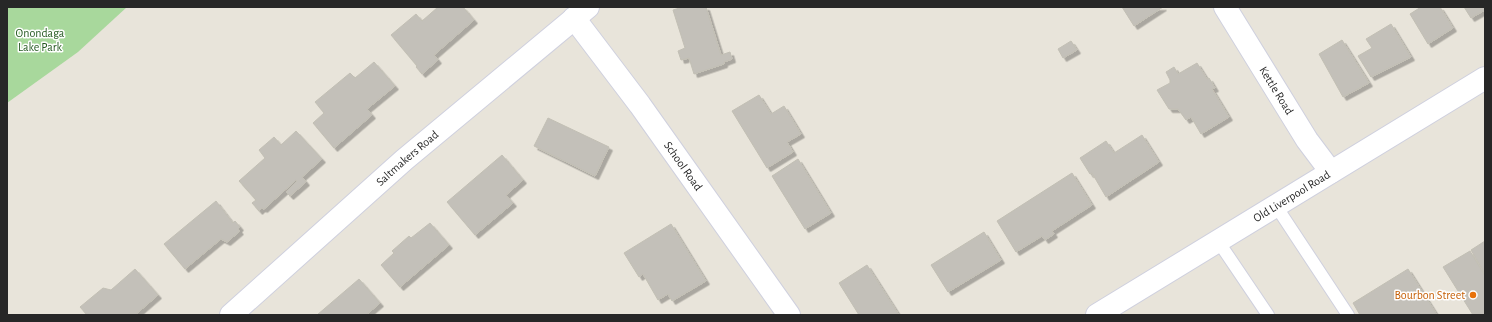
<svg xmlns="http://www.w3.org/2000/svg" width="1492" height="322" font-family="'Alegreya Sans',sans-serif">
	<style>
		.green { fill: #a8d89c }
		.building { fill: #c3c0b9; stroke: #c2bfb4; filter: url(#shadow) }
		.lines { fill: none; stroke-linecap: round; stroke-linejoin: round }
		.lane-casing { stroke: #cfd0de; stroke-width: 14 }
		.street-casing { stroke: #cfd0de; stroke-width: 24 }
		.secondary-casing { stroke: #cfd0de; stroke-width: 24 }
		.lane { stroke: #fff; stroke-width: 12 }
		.street { stroke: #fff; stroke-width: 22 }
		.secondary { stroke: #fff; stroke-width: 22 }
		.food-dot { fill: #e8710a; stroke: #fff; stroke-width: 1.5 }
		.labels { text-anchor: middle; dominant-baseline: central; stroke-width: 3; stroke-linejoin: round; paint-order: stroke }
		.park-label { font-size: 12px; fill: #255921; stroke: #fff }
		.street-label { font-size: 12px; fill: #272727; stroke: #fff }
		.food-label { font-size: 12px; fill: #c56008; stroke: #fff; text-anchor: end }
	</style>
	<defs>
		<filter id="shadow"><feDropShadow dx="3.5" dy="3.5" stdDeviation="0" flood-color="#0004"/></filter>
	</defs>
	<rect width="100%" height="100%" fill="#e8e4da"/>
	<path class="green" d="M7 7H127L78 52 7 103Z"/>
	<path class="building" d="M438 7H463L474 20 434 55 438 60 422 74 416 67 417 66 391 35 416 14 422 21Z
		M683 7H706L721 55 730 52 732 59 724 62V64L694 74 689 58 681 60 678 51 685 48 673 10Z
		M1122 7H1163L1134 26Z
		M1421 7H1440L1453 28 1428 44 1410 14Z
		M1464 7H1485V10L1471 18Z
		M1391 24 1411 57 1371 77 1358 56 1372 48 1366 39Z
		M1342 40 1369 83 1343 97 1319 54Z
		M1071 41 1077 50 1063 58 1058 49Z
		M374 62 395 86 367 109 372 115 334 148 313 123 324 113 315 102 350 73 355 78Z
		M1197 63 1207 79 1209 78 1215 88 1212 89 1229 117 1201 134 1191 117 1186 120 1178 109H1169L1157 90 1170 83V80L1166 72 1174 67 1178 74Z
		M759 95 771 114 784 106 801 134 787 142 793 152 767 168 732 111Z
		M548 118 609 147 595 176 534 146Z
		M296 131 322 159 302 177 306 182 290 196 286 192 297 181 296 180 264 209 262 208 259 211 252 203 256 200 239 181 265 158 259 150 274 137 281 145Z
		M1142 135 1159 162 1106 197 1092 173 1090 174 1080 158 1106 141 1114 153Z
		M502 155 523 180 506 195 513 203 475 235 447 202Z
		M798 159 831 213 805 229 772 176Z
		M1072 173 1092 205 1052 231 1054 234 1045 240 1042 236 1016 252 997 221Z
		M216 201 233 223 235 221 240 227 238 229 240 231 227 242 221 239 185 269 164 244Z
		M430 223 449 245 400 287 381 265 394 253 392 251 409 236 411 238Z
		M671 224 706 281 672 301 668 294 658 300 643 274 639 277 624 253Z
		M984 232 1001 260 948 292 931 265Z
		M1485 241V274L1471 250Z
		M1470 251 1485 276V315H1473L1443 267Z
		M867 265 899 315H859L839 283Z
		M135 269 158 295 135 315H87L80 307 103 288 111 290Z
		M1408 269 1437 315H1360L1353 303Z
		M359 279 380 303 366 315H317Z"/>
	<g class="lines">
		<defs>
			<path id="lane" d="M1276 206 1348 315
				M1218 241 1268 315"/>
			<g id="street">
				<path id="s1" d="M1225 7 1307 140 1331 172"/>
				<path id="s2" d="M574 18 640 105 789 315"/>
				<path id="s3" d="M231 315 404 160 588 7"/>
			</g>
			<g id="secondary">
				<path id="s4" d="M1097 315 1485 78"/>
			</g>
		</defs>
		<use href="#lane" class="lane-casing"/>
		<use href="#street" class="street-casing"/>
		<use href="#secondary" class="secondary-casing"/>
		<use href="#lane" class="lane"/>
		<use href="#street" class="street"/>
		<use href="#secondary" class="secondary"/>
	</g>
	<circle class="food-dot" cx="1473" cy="295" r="4"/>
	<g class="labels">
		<g class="park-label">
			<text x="40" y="33">Onondaga<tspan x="40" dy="14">Lake Park</tspan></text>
		</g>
		<g class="street-label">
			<text stroke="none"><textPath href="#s1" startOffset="98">Kettle Road</textPath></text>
			<text stroke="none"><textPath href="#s3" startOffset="236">Saltmakers Road</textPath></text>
			<text stroke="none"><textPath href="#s2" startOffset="184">School Road</textPath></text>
			<text stroke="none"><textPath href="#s4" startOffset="228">Old Liverpool Road</textPath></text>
		</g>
		<g class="food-label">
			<text x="1465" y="295">Bourbon Street</text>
		</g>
	</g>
	<rect width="1492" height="322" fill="none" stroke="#272727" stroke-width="16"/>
</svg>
